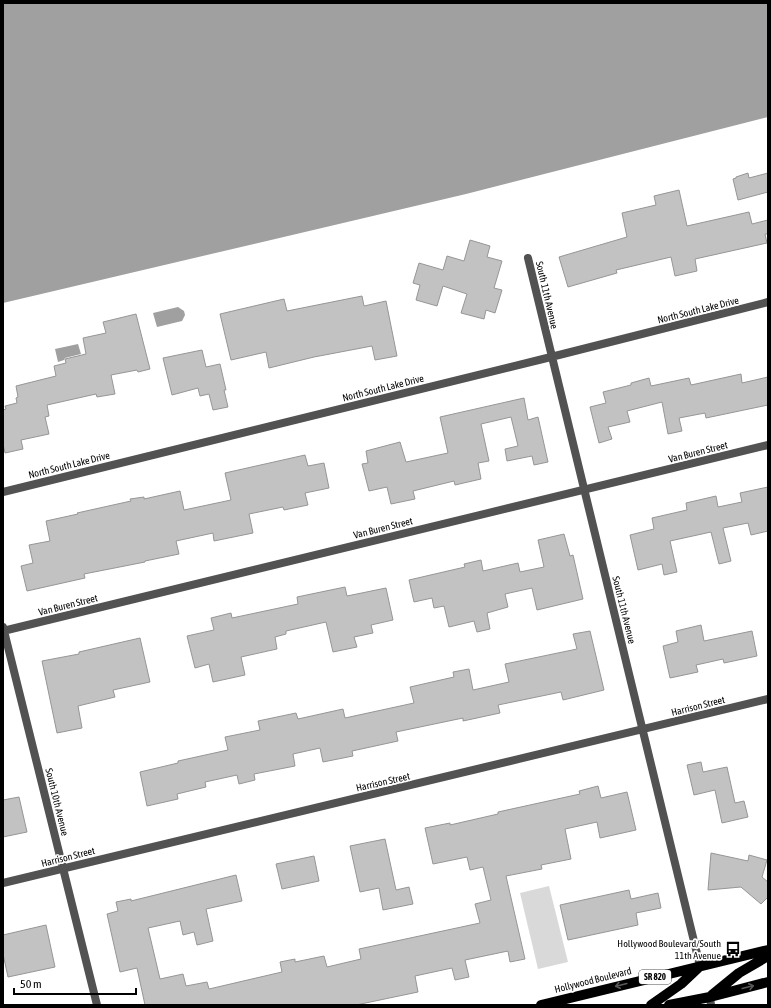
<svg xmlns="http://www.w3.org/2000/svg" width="771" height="1008" font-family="'Asap Condensed',sans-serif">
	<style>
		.green { fill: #d9d9d9 }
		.water { fill: #a0a0a0 }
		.building { fill: #c2c2c2; stroke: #969696 }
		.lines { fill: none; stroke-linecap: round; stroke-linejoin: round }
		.street { stroke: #525252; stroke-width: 8 }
		.primary { stroke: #000; stroke-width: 10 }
		.oneway { stroke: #595959 }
		.labels { text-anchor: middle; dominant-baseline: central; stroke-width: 3.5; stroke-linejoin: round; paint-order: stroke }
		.shield { fill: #fff; stroke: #4c4c4c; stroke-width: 1 }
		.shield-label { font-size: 9px; font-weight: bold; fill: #000 }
		.street-label { font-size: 10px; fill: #000; stroke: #fff }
		.poi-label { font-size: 10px; fill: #000; stroke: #fff; text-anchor: end }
	</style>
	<rect width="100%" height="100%" fill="#fff"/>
	<path class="green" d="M549 886 568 962 538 969 520 893Z"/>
	<path class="water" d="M3 3H768V117L466 194 3 303Z
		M178 307 184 311 185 315 182 321 157 327 153 313Z
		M78 344 81 354 65 358 64 360 58 362 55 349Z"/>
	<path class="building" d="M748 173 749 178 768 173V192L738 200 733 179 736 178V177Z
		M679 190 687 226 749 212 752 224 768 220V234H765L767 243 695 259 697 271 675 276 671 257 616 270 617 273 568 287 559 257 627 237 622 213 656 205 654 196Z
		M470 240 490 246 487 257 502 261 494 288 502 290 495 313 486 310 484 319 461 313 467 294 443 286 437 306 416 300 420 285 413 283 419 263 443 270 447 256 464 261Z
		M362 296 364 306 386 301 397 356 375 360 372 346 314 357 269 368 266 352 231 360 220 314 284 299 287 311Z
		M136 314 150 369 138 372 137 370 111 375 115 394 97 397 96 394 47 405 49 416 45 417 49 434 21 440 23 449 5 453 3 444V410L6 409 5 406 17 403 16 398 18 397 16 386 56 376 54 366 66 363 65 359 86 354 83 338 106 333 103 322Z
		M202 350 206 367 220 364 226 390H224L228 407 213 410 209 394 200 396 198 388 172 395 163 358Z
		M741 374 742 383 768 377V405L706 418 705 413 679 418 682 431 668 434 662 402 627 411 630 422 608 427 612 439 599 443 590 407 606 403 603 392 631 385V383L649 378 651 386 689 378 691 385Z
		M524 398 528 420 538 417 548 462 534 465 532 456 507 461 505 449 518 446 511 417 481 424 489 461 478 463 481 479 455 485 454 481 413 491 415 499 391 504 387 487 369 491 362 464 368 463 366 451 400 442 406 462 448 453 440 417Z
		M305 455 308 466 324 463 329 488 305 493 308 505 284 510 283 507 249 514 253 533 214 541 213 533 176 541 179 554 145 561V562L84 574 85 578 27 591 21 566 33 563 29 545 50 541 46 521 78 514 77 513 131 501 130 499 144 497V499L180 491 184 510 231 500 225 473Z
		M768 487V531L751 535 748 523 723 528 731 561 719 564 711 532 670 541 677 572 664 575 662 564 638 570 630 535 654 529 652 518 687 510 686 503 716 496 718 507 742 502 740 493Z
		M564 534 570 556 573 555 583 599 537 610 532 588 505 594 508 607 487 613 490 629 477 632 474 621 449 627 444 606 434 608 432 598 414 602 409 580 465 567 464 564 481 560 483 571 518 563 520 572 544 567 538 540Z
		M345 587 347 596 386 588 393 620 371 625 373 633 354 637 357 647 333 652 326 622 286 631V634L275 637 277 649 241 657 245 675 213 682 209 664 195 668 187 636 214 630 211 618 231 613 232 618 298 604 297 597Z
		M701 625 704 641 752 631 757 656 724 663 723 659 696 665 698 672 670 678 663 646 678 642 676 631Z
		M590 631 604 690 563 700 561 692 498 705 500 713 463 721V718L396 732 398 741 352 751 353 756 323 762 320 748 293 754 295 766 254 774 255 780 239 784 237 775 205 782 206 787 177 794 178 799 147 806 140 772 178 763V761L228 750 225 737 260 730 258 721 296 713 298 719 343 709 345 718 414 703 410 687 454 677 453 672 469 669 473 690 509 682 505 664 577 649 573 634Z
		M140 638 150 682 113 690 115 697 78 706 82 728 57 733 42 661 79 654V652Z
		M701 762 703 772 727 767 735 803 744 801 748 817 722 823 715 790 694 795 687 765Z
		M598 786 601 798 627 792 636 830 600 838 597 822 565 829 571 859 541 865 542 869 506 876 525 959 510 962 508 951 465 960 469 977 455 980 452 968 415 976 418 992 356 1005H145L137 968 120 972 107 914 118 911 116 902 131 899V901L236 875 242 901 206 909 213 941 197 945 194 932 183 935 180 921 148 928 160 979 183 974 186 986 207 982 209 989 282 972 280 962 295 959V962L324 956 327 967 361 959 359 949 480 923 475 904 491 900 483 867 470 870 467 857 433 864 425 828 450 823V825L498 814V812L580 794 579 791Z
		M19 797 27 832 3 837V800Z
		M385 839 396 890 409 887 413 904 383 910 379 888 360 892 350 846Z
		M711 853 748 861 749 855 767 860 762 877 768 882V897L761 904 741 887 708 890Z
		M314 856 319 881 282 889 276 864Z
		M629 890 631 899 658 893 661 908 636 913 638 925 568 940 560 905Z
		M46 925 55 967 8 977 3 954V935Z"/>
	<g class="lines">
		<path class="street" d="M528 258 700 966
			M3 492 551 357 768 302
			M3 627 97 1005
			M3 631 768 445
			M3 883 768 699
			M710 997 711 1005"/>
		<path class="primary" d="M712 995 739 973 768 956
			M541 1005 768 950
			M651 1005 681 984 699 967
			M669 1005 710 997 768 982"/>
	</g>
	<defs><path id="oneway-shaft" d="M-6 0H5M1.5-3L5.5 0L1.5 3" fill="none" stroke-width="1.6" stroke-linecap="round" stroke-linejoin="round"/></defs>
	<g class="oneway">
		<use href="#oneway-shaft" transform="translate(621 985) rotate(166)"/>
		<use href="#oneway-shaft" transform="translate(748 987) rotate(-14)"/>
	</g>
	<defs>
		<symbol id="bus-bare" viewBox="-9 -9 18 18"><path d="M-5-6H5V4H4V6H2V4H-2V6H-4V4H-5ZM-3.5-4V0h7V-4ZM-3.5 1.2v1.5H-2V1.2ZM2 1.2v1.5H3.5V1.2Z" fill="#000" stroke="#fff" stroke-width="2.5" paint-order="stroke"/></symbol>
	</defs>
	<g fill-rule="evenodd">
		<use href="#bus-bare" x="722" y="938" width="22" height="22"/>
	</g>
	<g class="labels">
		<rect class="shield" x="639" y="970" width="32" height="14" rx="3"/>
		<g class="shield-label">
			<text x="655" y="977">SR 820</text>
		</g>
		<g class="street-label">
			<text transform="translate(547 295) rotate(77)">South 11th Avenue</text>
			<text transform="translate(698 310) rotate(-14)">North South Lake Drive</text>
			<text transform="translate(383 388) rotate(-14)">North South Lake Drive</text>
			<text transform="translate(698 452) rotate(-14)">Van Buren Street</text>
			<text transform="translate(69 465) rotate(-14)">North South Lake Drive</text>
			<text transform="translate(383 528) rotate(-14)">Van Buren Street</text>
			<text transform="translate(68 605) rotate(-14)">Van Buren Street</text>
			<text transform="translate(624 610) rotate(76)">South 11th Avenue</text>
			<text transform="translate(698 706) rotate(-14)">Harrison Street</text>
			<text transform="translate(383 782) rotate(-13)">Harrison Street</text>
			<text transform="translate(57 802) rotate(76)">South 10th Avenue</text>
			<text transform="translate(68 857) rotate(-14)">Harrison Street</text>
			<text transform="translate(593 980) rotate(-14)">Hollywood Boulevard</text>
		</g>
		<g class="poi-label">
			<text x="721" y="943">Hollywood Boulevard/South<tspan x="721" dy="12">11th Avenue</tspan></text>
		</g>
	</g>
	<rect width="771" height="1008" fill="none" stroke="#000000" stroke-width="8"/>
	<path d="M14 988v6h122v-6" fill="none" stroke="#000000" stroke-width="2"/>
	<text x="20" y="988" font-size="12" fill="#000000" stroke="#ffffff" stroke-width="3" paint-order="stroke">50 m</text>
</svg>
